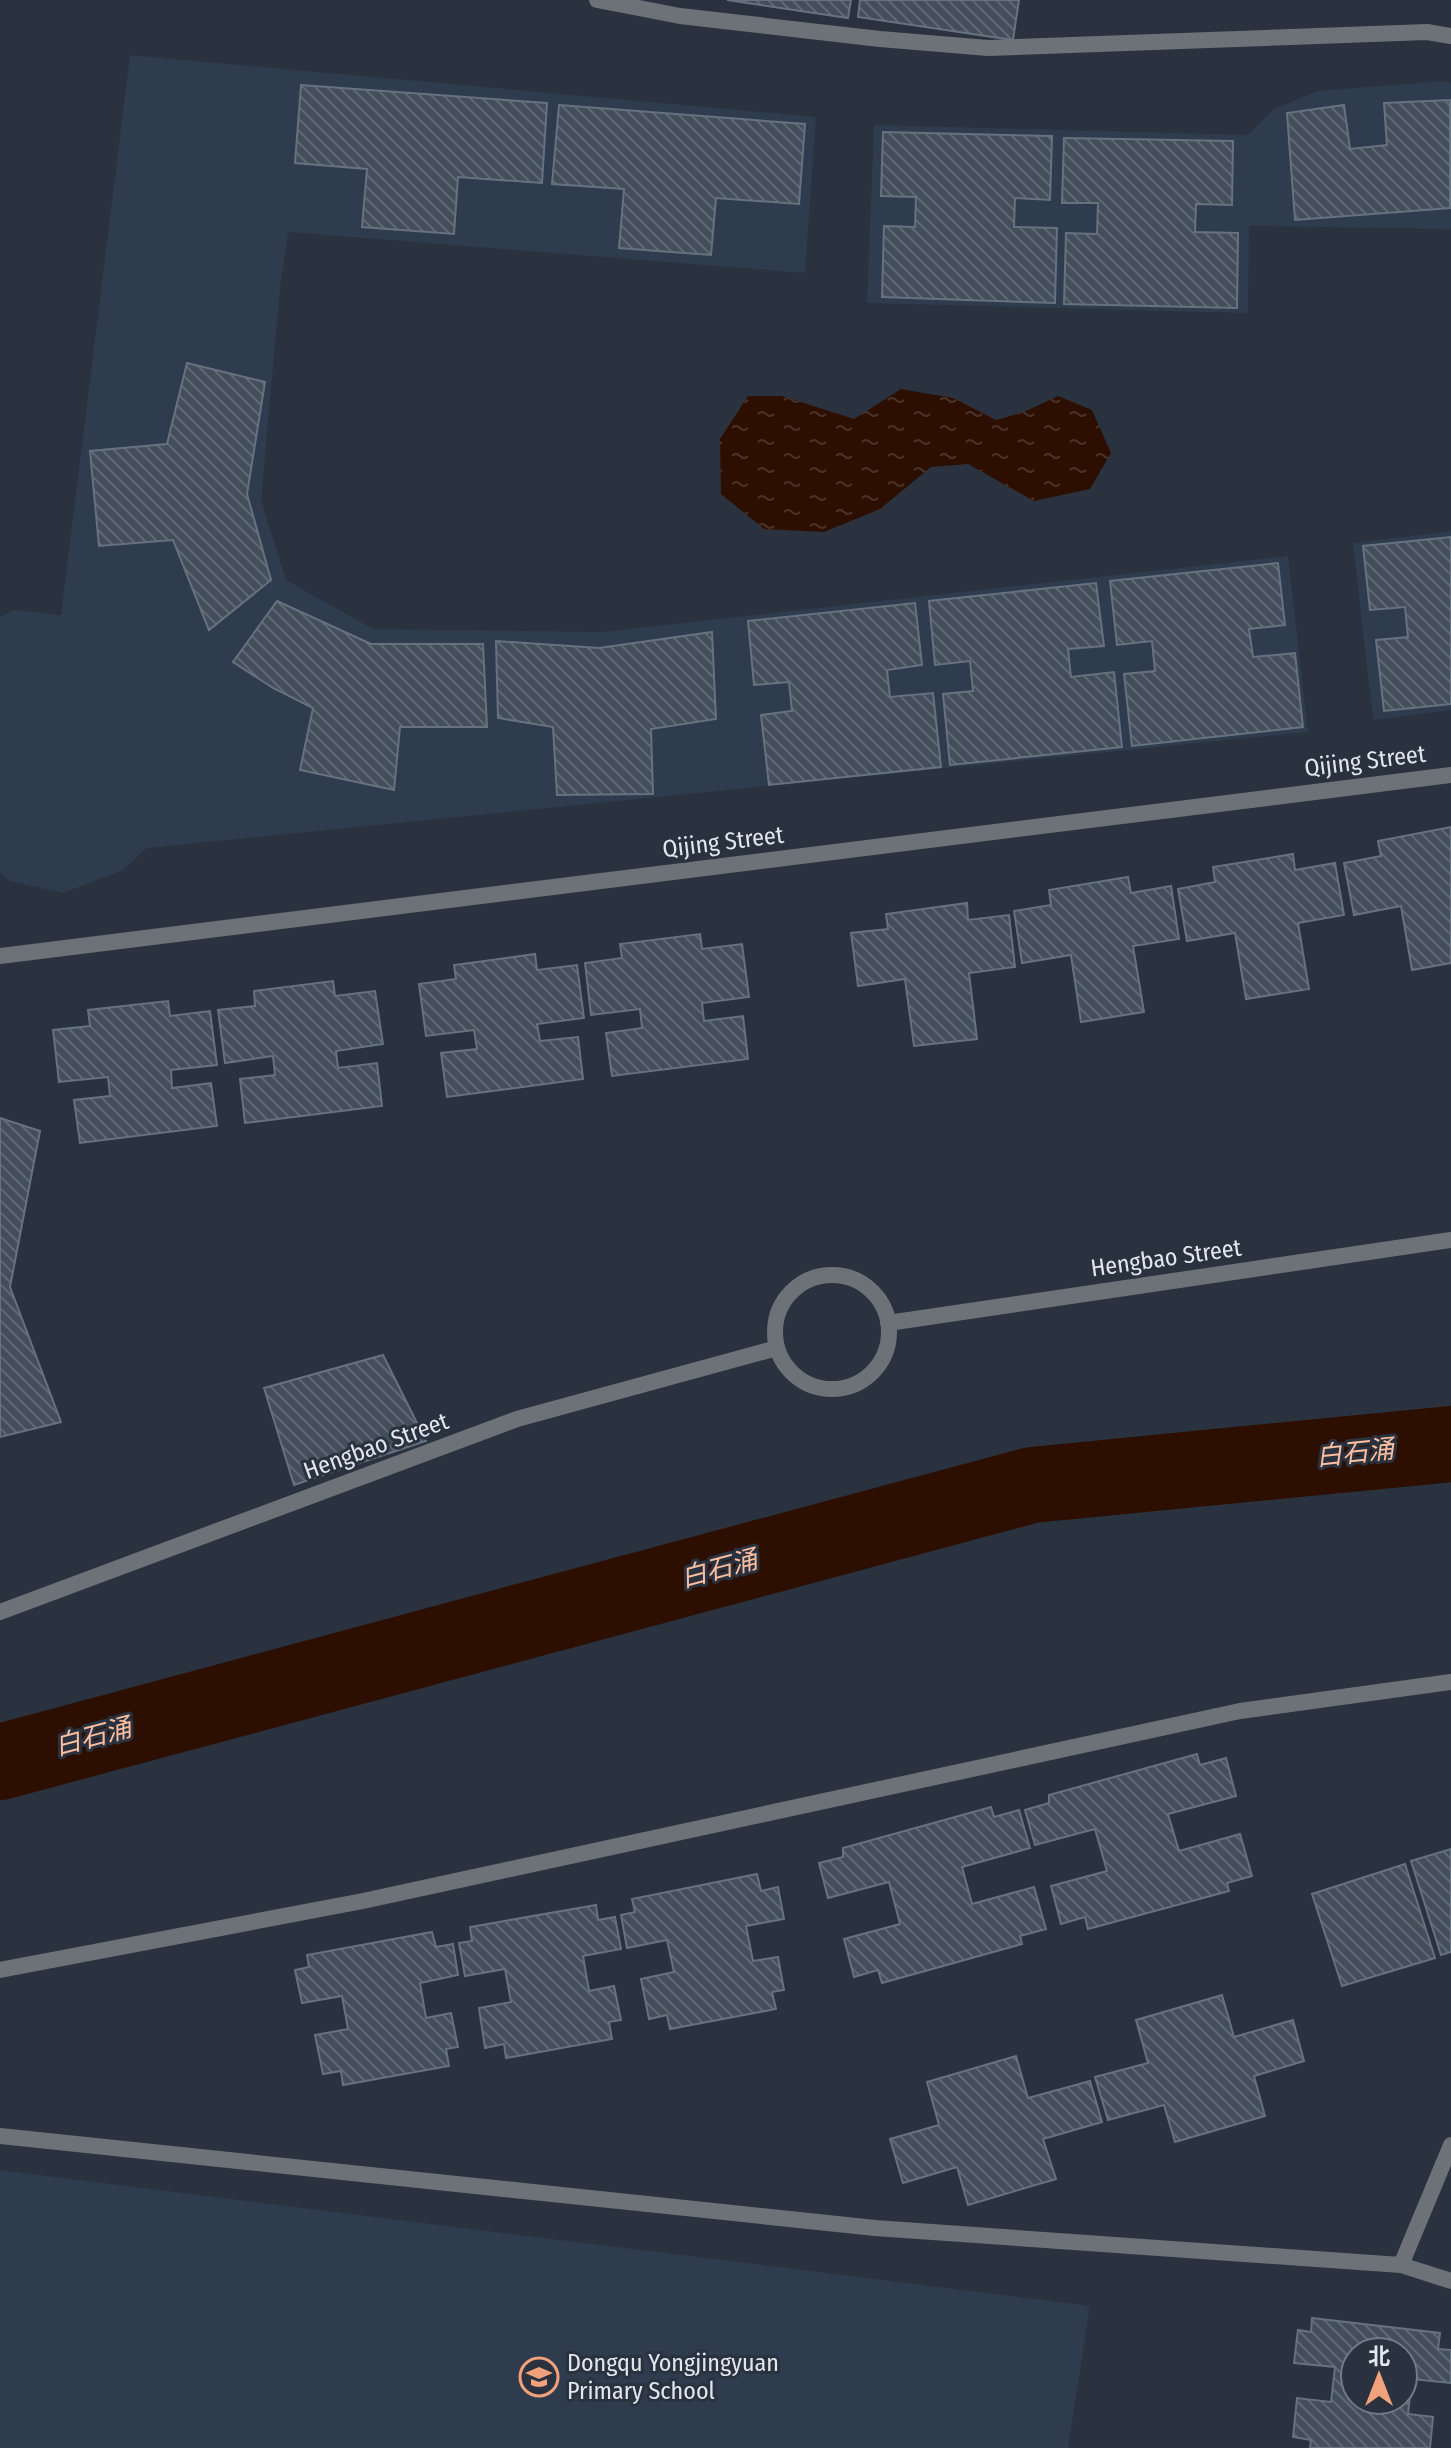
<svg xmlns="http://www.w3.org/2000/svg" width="1451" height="2448" font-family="'Fira Sans Condensed','Noto Sans SC',sans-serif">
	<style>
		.built { fill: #2f3c4d }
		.water { fill: url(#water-ripples) }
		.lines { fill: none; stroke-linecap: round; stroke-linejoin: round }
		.river { stroke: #2c0f01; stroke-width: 76 }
		.building { fill: url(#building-back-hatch); stroke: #677280; stroke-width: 2; fill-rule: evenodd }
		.minor { stroke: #6d7278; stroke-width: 16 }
		.labels { text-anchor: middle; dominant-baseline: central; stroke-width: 6; stroke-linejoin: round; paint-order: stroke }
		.street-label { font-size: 24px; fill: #e1e7ef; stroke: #29323e }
		.poi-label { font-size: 24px; fill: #e1e7ef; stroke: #29323e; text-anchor: start }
		.water-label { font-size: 26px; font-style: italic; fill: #febea0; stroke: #29323e }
	</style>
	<defs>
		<pattern id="water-ripples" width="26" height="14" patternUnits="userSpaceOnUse" patternTransform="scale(2)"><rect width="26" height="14" fill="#2c0f01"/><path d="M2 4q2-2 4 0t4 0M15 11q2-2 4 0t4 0" fill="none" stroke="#4a3226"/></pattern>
		<pattern id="building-back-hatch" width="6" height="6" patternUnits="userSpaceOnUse" patternTransform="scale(2)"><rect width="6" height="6" fill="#444e5b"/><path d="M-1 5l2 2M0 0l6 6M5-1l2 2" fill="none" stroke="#5f6873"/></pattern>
	</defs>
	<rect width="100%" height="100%" fill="#29323e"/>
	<path class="built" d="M130 55 816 117 805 273 288 232 280 288 261 500 286 580 373 629 601 632 1288 556 1308 732 147 848 123 870 63 893 10 881 0 873V617L14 610 61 615Z
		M1444 81 1451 83V229L1249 226 1248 313 867 303 874 125 1248 135 1274 109 1317 91Z
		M1451 531V710L1373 720 1353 543Z
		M0 2170 1090 2306 1068 2448H0Z"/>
	<path class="water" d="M901 389 953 398 996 420 1024 412 1058 396 1092 410 1111 453 1090 489 1034 501 968 464 931 467 880 509 824 532 764 529 721 494 720 439 748 396H782L854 419Z"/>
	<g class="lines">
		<path class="river" d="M0 1762 1032 1485 1451 1444"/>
	</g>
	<path class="building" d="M727 0H851L848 18Z
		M860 0H1019L1013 40 858 17Z
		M301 85 547 103 542 183 458 177 454 234 362 227 367 169 295 163Z
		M1450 100V208L1295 220 1287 113 1344 105 1350 149 1387 145 1384 103Z
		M559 105 805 124 799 204 716 198 711 255 619 248 624 189 552 184Z
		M883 132 1052 136 1050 200 1015 198 1014 227 1057 228 1055 303 882 297 884 226 915 227 916 197 881 196Z
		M1064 138 1233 141 1232 205 1196 204 1195 232 1238 233 1237 308 1064 304 1066 233 1097 234 1098 203H1062Z
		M187 363 265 382 247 494 271 580 209 630 173 540 99 546 90 451 167 444Z
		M1451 537V704L1384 711 1376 640 1408 637 1405 607 1370 610 1363 546Z
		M1278 563 1285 625 1249 629 1253 657 1295 653 1303 727 1132 746 1124 674 1155 671 1152 641 1117 645 1110 581Z
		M1096 583 1104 646 1068 649 1071 677 1114 672 1122 747 950 765 943 694 973 691 970 661 935 665 929 601Z
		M277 601 371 644H483L487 727H400L394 790 300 770 313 708 273 688 233 662Z
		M915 603 922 665 887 670 890 697 933 693 941 767 769 785 761 715 792 711 789 682 754 685 748 621Z
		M712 632 716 719 651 729 653 794 557 795 553 727 498 718 496 641 599 648Z
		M1451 827V963L1412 970 1401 906 1354 915 1344 863 1381 856 1378 841Z
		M1293 854 1295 870 1335 863 1344 915 1298 923 1309 989 1246 999 1235 933 1187 941 1178 889 1215 882 1213 867Z
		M1128 877 1131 893 1171 886 1179 939 1133 946 1144 1012 1081 1022 1071 955 1022 963 1014 911 1051 905 1049 890Z
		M967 903 968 920 1009 915 1015 967 969 973 977 1039 914 1046 905 979 858 986 851 933 888 929 886 914Z
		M700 934 702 949 742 944 749 997 702 1003 704 1021 743 1016 748 1059 612 1076 606 1033 642 1028 640 1009 591 1015 585 963 622 958 620 944Z
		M535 954 537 970 577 965 584 1018 537 1024 540 1041 578 1037 583 1079 447 1097 441 1053 477 1049 474 1030 426 1036 419 984 456 979 454 965Z
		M333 981 335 996 375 991 383 1044 336 1051 338 1068 377 1063 382 1106 245 1123 240 1079 275 1075 273 1056 225 1063 218 1010 255 1006 254 991Z
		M168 1001 170 1016 210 1011 217 1065 171 1070 172 1088 211 1083 217 1126 80 1143 74 1100 110 1096 108 1077 59 1082 53 1030 90 1026 88 1010Z
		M0 1118 40 1131 10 1287 61 1422 0 1437Z
		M383 1355 426 1441 294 1485 264 1388Z
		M1197 1754 1200 1765 1226 1758 1236 1796 1168 1814 1179 1851 1240 1834 1252 1876 1227 1883 1229 1891 1088 1929 1085 1917 1061 1924 1051 1886 1107 1871 1095 1829 1035 1845 1025 1810 1049 1803V1795Z
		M991 1807 994 1817 1019 1810 1030 1848 962 1867 972 1904 1034 1887 1046 1929 1020 1936 1022 1944 882 1983 878 1970 854 1977 844 1939 900 1924 889 1882 828 1898 819 1863 843 1857V1848Z
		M1451 1849V1952L1441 1955 1411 1861Z
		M1405 1864 1435 1958 1342 1986 1312 1894Z
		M757 1874 761 1891 778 1887 784 1919 746 1926 753 1961 778 1957 784 1990 772 1992 776 2009 670 2029 667 2015 649 2019 641 1979 674 1972 667 1940 627 1948 621 1915 635 1912 632 1899Z
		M596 1905 598 1920 615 1917 621 1949 583 1956 589 1991 614 1986 621 2020 609 2022 612 2039 506 2058 504 2044 485 2048 479 2008 511 2002 505 1969 465 1976 459 1943 472 1941 470 1927Z
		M432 1932 436 1947 453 1944 458 1975 420 1983 426 2018 451 2013 458 2047 446 2049 449 2066 343 2085 341 2071 323 2074 315 2035 348 2029 342 1996 302 2003 295 1970 309 1967 307 1955Z
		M1222 1995 1234 2037 1293 2020 1304 2061 1254 2076 1265 2116 1175 2142 1164 2105 1108 2120 1095 2077 1148 2063 1136 2020Z
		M1016 2056 1028 2098 1090 2081 1102 2122 1043 2139 1056 2179 968 2205 957 2167 903 2183 890 2139 939 2125 927 2082Z
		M1312 2318 1440 2333 1438 2349 1451 2350V2383L1412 2379 1408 2414 1433 2417 1430 2448H1310L1311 2440 1293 2437 1297 2398 1331 2402 1335 2367 1294 2363 1298 2330 1311 2332ZM1355 2352H1403V2400H1355Z"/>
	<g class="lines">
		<path class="minor" d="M597 0 680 16 880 39 988 48 1427 32 1451 36
			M0 956 1451 775
			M775 1332a57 57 0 1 1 114 0a57 57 0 1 1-114 0Z
			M888 1323 1451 1240
			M0 1612 517 1419 777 1348
			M0 1970 363 1901 1240 1711 1451 1682
			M0 2136 875 2228 1401 2265 1451 2281
			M1401 2265 1451 2145"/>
	</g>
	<defs>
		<symbol id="school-ring" viewBox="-11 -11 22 22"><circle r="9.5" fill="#29323e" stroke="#f1a17b" stroke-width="1.5"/><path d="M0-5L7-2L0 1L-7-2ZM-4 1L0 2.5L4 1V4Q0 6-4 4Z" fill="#f1a17b"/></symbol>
	</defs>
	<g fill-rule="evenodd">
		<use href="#school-ring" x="517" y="2355" width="44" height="44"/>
	</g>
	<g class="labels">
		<g class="street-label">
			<text transform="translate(1365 761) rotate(-7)">Qijing Street</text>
			<text transform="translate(723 842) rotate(-7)">Qijing Street</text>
			<text transform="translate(1166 1258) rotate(-8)">Hengbao Street</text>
			<text transform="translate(376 1446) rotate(-20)">Hengbao Street</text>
		</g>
		<g class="poi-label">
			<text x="567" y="2363">Dongqu Yongjingyuan<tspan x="567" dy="28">Primary School</tspan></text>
		</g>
		<g class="water-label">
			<text transform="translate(1355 1453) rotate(-6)">白石涌</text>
			<text transform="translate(719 1569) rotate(-15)">白石涌</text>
			<text transform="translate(93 1737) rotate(-15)">白石涌</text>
		</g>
	</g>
	<g transform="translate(1379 2376)"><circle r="38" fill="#29323e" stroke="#737a85" stroke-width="2"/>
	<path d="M0-6L14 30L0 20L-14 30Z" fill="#f1a17b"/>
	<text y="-12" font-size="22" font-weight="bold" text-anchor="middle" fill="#e1e7ef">北</text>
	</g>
</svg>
